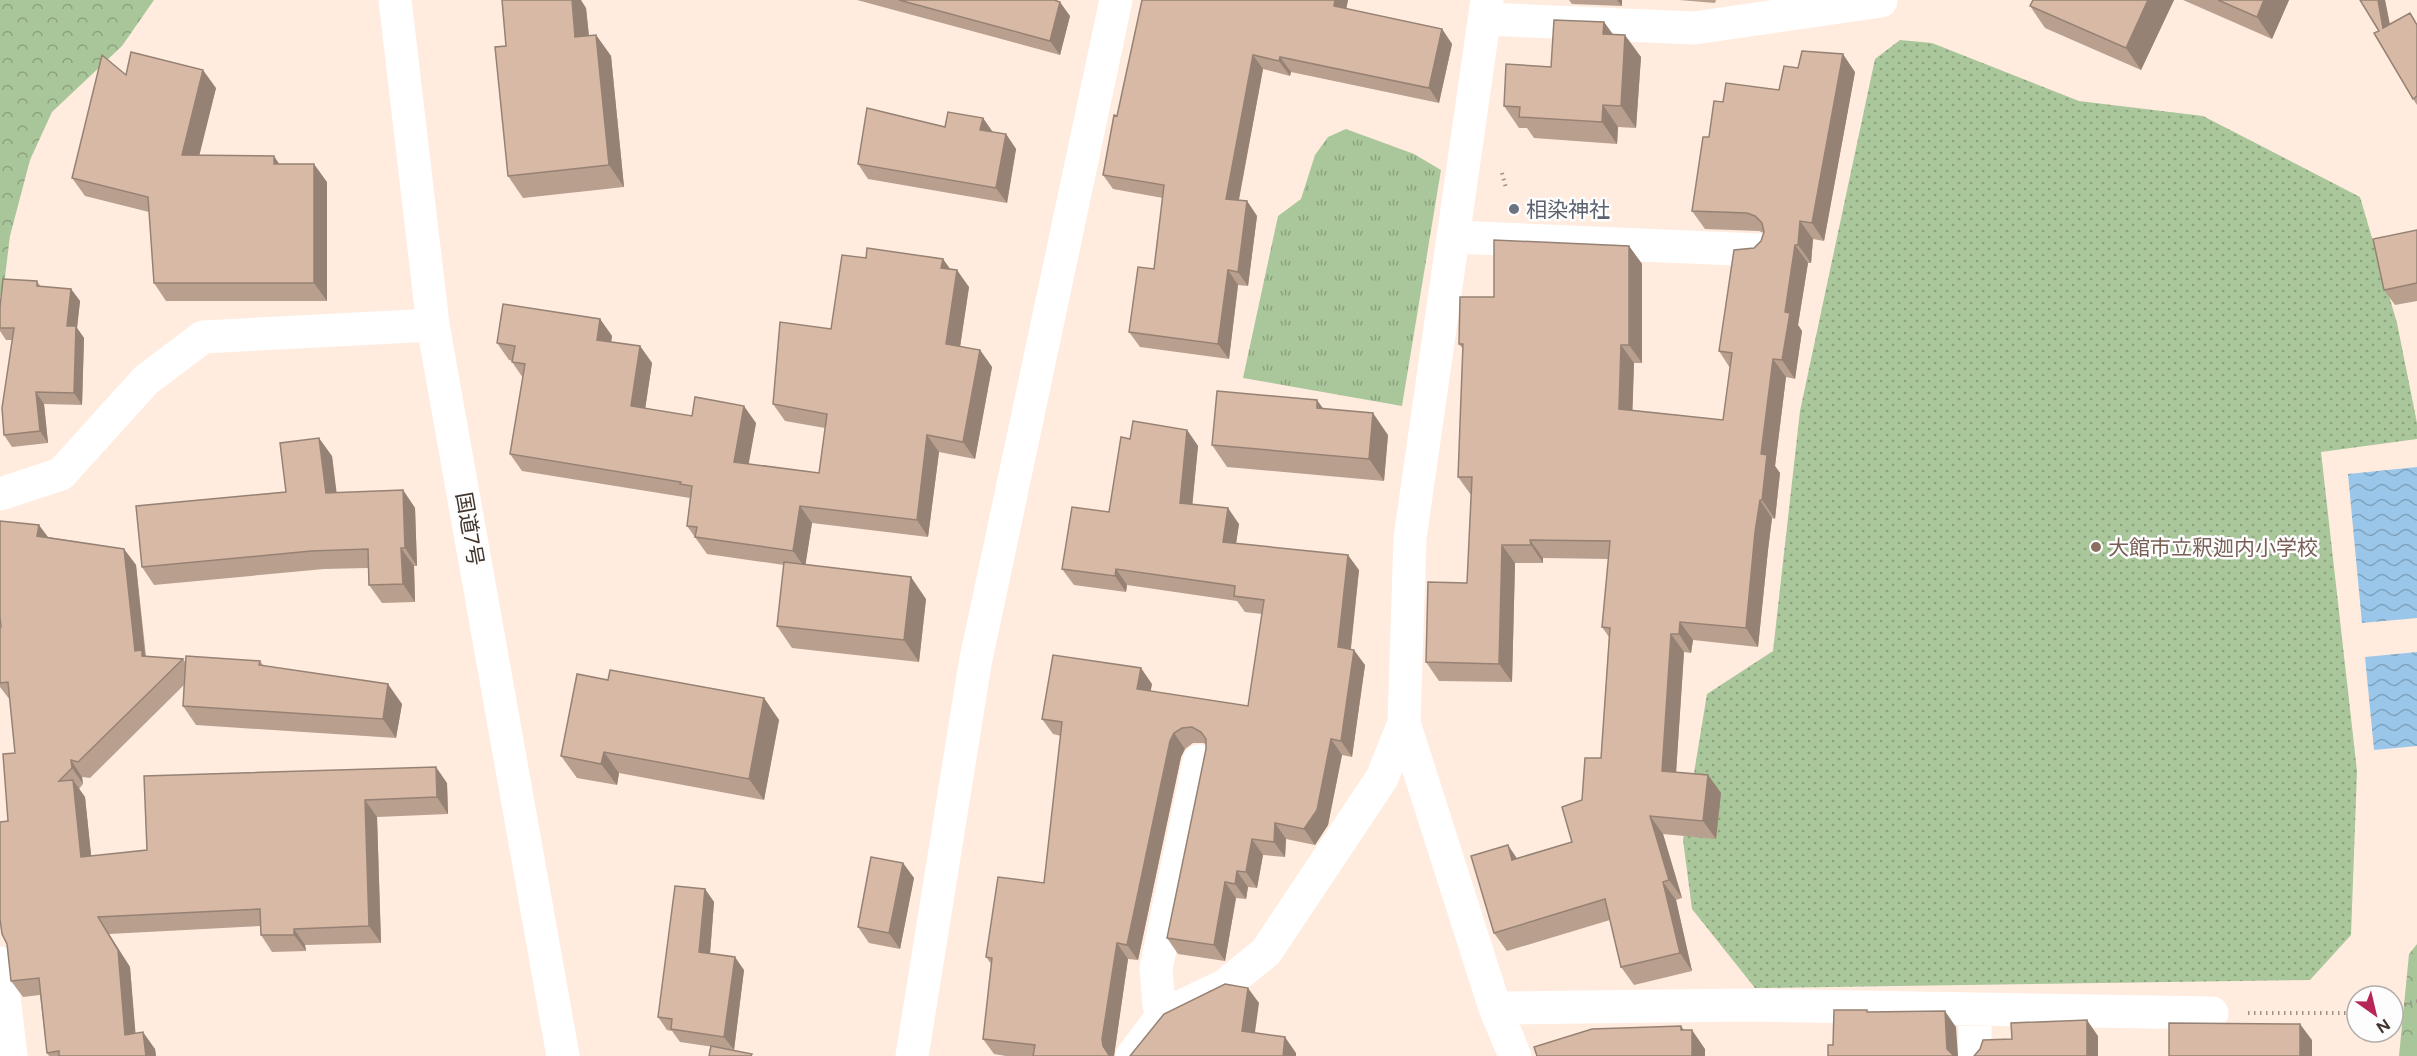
<svg xmlns="http://www.w3.org/2000/svg" width="2417" height="1056" font-family="Figtree,'Noto Sans JP',sans-serif">
	<style>
		.grass { fill: url(#grass-tufts) }
		.forest { fill: url(#forest-crowns) }
		.park { fill: url(#park-dots) }
		.water { fill: url(#water-waves) }
		.lines { fill: none; stroke-linecap: round; stroke-linejoin: round }
		.path { stroke: #a19287; stroke-width: 4; stroke-dasharray: 1.5 4.5; stroke-linecap: butt }
		.minor { stroke: #fff; stroke-width: 33 }
		.trunk { stroke: #fff; stroke-width: 33 }
		.wall { fill: #b99f8e }
		.shaded-wall { fill: #968274 }
		.building { fill: #d7b9a5; stroke: #968274; stroke-width: 1.5 }
		.worship-dot { fill: #6b7280; stroke: #fdfdfd; stroke-width: 2 }
		.education-dot { fill: #8d6e63; stroke: #fdfdfd; stroke-width: 2 }
		.labels { text-anchor: middle; dominant-baseline: central; stroke-width: 5; stroke-linejoin: round; paint-order: stroke }
		.worship-label { font-size: 21px; fill: #5b616d; stroke: #fdfdfd; text-anchor: start }
		.street-label { font-size: 21px; fill: #41352d; stroke: #fdfdfd }
		.education-label { font-size: 21px; fill: #785e54; stroke: #fdfdfd; text-anchor: start }
	</style>
	<defs>
		<pattern id="grass-tufts" width="24" height="20" patternUnits="userSpaceOnUse" patternTransform="scale(1.5)"><rect width="24" height="20" fill="#aac69b"/><path d="M3 7l-1-3M5 7V3M7 7l1-3M15 17l-1-3M17 17v-4M19 17l1-3" fill="none" stroke="#8ca27f"/></pattern>
		<pattern id="forest-crowns" width="20" height="18" patternUnits="userSpaceOnUse" patternTransform="scale(1.5)"><rect width="20" height="18" fill="#a9c69a"/><path d="M2 6a3 3 0 1 1 6 0M12 15a3 3 0 1 1 6 0" fill="none" stroke="#8ba27e"/></pattern>
		<pattern id="park-dots" width="8" height="8" patternUnits="userSpaceOnUse" patternTransform="scale(1.5)"><rect width="8" height="8" fill="#aac69b"/><path d="M2 2h.1M6 6h.1" fill="none" stroke="#8ca27f" stroke-width="1.8" stroke-linecap="round"/></pattern>
		<pattern id="water-waves" width="16" height="10" patternUnits="userSpaceOnUse" patternTransform="scale(1.5)"><rect width="16" height="10" fill="#9ac7e9"/><path d="M0 5q4-4 8 0t8 0" fill="none" stroke="#7fa2bd"/></pattern>
	</defs>
	<rect width="100%" height="100%" fill="#ffecdf"/>
	<path class="grass" d="M1346 129 1414 154 1441 170 1402 406 1243 378 1278 216 1301 199 1315 155 1328 137Z"/>
	<path class="forest" d="M0 0H154L122 46 52 112 30 160 10 236 4 285 0 297Z
		M2417 944V1056H2399L2409 954Z"/>
	<path class="park" d="M1900 40 1932 43 2079 101 2203 116 2360 197 2397 323 2417 423V439L2321 452 2357 771 2351 935 2310 980 1755 988 1692 909 1683 840 1707 694 1773 651 1800 411 1875 59Z"/>
	<path class="water" d="M2417 467V618L2362 623 2348 474Z
		M2417 652V746L2374 750 2365 657Z"/>
	<g class="lines">
		<path class="path" d="M1502 173 1506 188
			M2393 1008 2417 1001
			M2248 1013H2357"/>
		<path class="minor" d="M1487 0 1410 538 1404 723 1495 1008 1515 1056
			M1486 19 1694 28 1881 1
			M1454 237 1758 250
			M0 494 61 474 146 380 203 337 433 325
			M0 963 11 1056
			M1495 1008 1750 1005 2212 1013
			M1975 1009V1056
			M1163 1015 1159 1005 1156 968 1199 761
			M912 1056 975 664 1116 0
			M1132 1056 1163 1015 1224 986 1266 952 1382 778 1404 723"/>
		<path class="trunk" d="M395 0 433 325 563 1056"/>
	</g>
	<path class="wall" d="M857 0H1054L1070 16 1060 55Z
		M1142 0H1348L1346 9 1442 29 1452 44 1439 103 1291 72 1290 76 1263 69 1239 200 1247 201 1257 216 1248 286 1238 285 1229 359 1140 347 1129 332 1154 269 1163 198 1113 189 1103 175 1117 116Z
		M1569 0H1622V6L1572 4Z
		M1679 0H1716L1715 3Z
		M2174 0 2141 70 2045 28 2030 6Z
		M2183 0H2289L2272 39Z
		M2385 0 2390 24 2417 23V105L2413 99 2379 31Z
		M586 8 589 35H596L611 56 624 187 523 198 508 176 506 46Z
		M1604 22 1613 34 1641 57 1636 128 1618 127 1617 144 1534 138 1527 128H1519L1504 106Z
		M1798 68 1855 72 1824 241 1813 239 1811 263H1808L1798 325 1802 331 1795 379 1786 377 1775 466 1780 473 1775 519 1772 518 1768 550 1758 647 1693 640 1691 653 1684 652 1676 772 1708 775 1721 793 1716 839 1663 834 1682 898 1676 900 1692 971 1634 985 1621 967 1610 920 1507 951 1494 933 1517 858 1572 842 1582 800 1601 758 1609 637 1602 627 1609 559 1543 558V563H1515L1512 682 1439 681 1426 662 1467 583 1471 495 1458 477 1463 349 1459 344 1494 297 1629 246 1642 264V363H1634L1632 410 1723 420 1730 368 1719 351 1754 248 1761 241 1764 233 1759 231 1705 229 1692 211 1709 137 1723 102 1779 90Z
		M126 75 216 88 199 155 279 164 327 182V301H166L154 283 149 212 85 196 72 178Z
		M983 118 993 132 1006 134 1016 149 1007 203 868 179 858 164 945 127Z
		M2417 230V301L2395 305 2384 290Z
		M866 258 943 259 950 269 969 287 960 346 980 350 992 367 975 459 939 452 928 537 812 523 805 565 926 599 919 662 792 648 777 626 784 565 707 554 687 526 690 498 522 471 510 454 523 378 512 362 513 361 509 360 497 343 600 319 612 336 611 342 640 346 652 363 645 409 692 416 756 423 748 464 819 473 825 428 785 421 773 404 831 329Z
		M37 281 41 287 71 289 80 301 77 328 84 338 82 405 44 404 48 443 12 447 4 435 12 340H6L0 331V307Z
		M1324 409 1388 435 1384 481 1227 467 1212 445Z
		M1187 430 1198 446 1192 504 1239 524 1236 543 1359 570 1351 649 1365 665 1352 757 1342 755 1328 825 1315 845 1286 839 1285 857 1263 855 1257 888 1248 887 1246 899 1236 898 1225 961 1178 954 1167 938 1206 749V744L1203 743H1193L1185 749 1181 757 1138 960 1128 959 1114 1056H1006L994 1054 983 1039 992 965 986 957 1044 883 1061 736 1053 734 1042 719 1152 684 1150 691 1248 706 1262 614 1245 612 1237 601 1127 585 1126 592 1074 585 1062 569 1109 512 1130 439Z
		M332 456 336 493 403 490 415 508 417 566H414L415 602 382 603 369 585 368 568 324 569 154 585 142 567 286 492Z
		M48 537 124 549 136 565 146 656 183 659 186 663 260 661 263 665 402 704 396 738 196 725 183 706 184 685 90 778 82 777 83 784 79 789 85 797 91 856 147 850 144 776 447 783 448 814 377 817 381 943 305 945 306 951 272 952 261 935V926L109 934 130 967 135 1033 155 1049 156 1056H49L47 1053 40 995 23 997 11 981 8 821 15 753 10 700 0 687V627H1Z
		M608 680 764 698 779 720 764 800 619 773 617 785 577 778 561 756Z
		M903 863 914 878 900 949 869 943 858 927Z
		M705 889 714 902 710 954 744 970 734 1050 680 1042 672 1031 667 1030 658 1017Z"/>
	<path class="shaded-wall" d="M572 0H581L586 8 591 58 575 37Z
		M1335 0H1348L1344 21 1334 6Z
		M1617 0H1622V6Z
		M2148 0H2174L2141 70 2126 48Z
		M2264 0H2289L2272 39 2257 17Z
		M2378 0H2385L2393 42 2383 28Z
		M1060 2 1070 16 1060 55 1050 41Z
		M1604 22 1619 44 1603 34Z
		M1442 29 1452 44 1439 103 1429 88Z
		M596 35 611 56 624 187 609 165Z
		M1625 35 1641 57 1636 128 1621 106Z
		M1843 54 1855 72 1824 241 1812 223Z
		M1253 55 1263 69 1236 214 1226 199Z
		M1280 57 1291 72 1290 76 1279 61Z
		M203 70 216 88 195 173 182 155Z
		M1603 105 1618 127 1617 144 1602 122Z
		M983 118 993 133 980 130Z
		M1006 134 1016 149 1007 203 996 188Z
		M274 156 286 174 274 164Z
		M314 164 327 182V301L314 283Z
		M1247 201 1257 216 1248 286 1238 272Z
		M1800 221 1813 239 1811 263 1798 245Z
		M1795 245 1808 263 1798 325 1802 331 1795 379 1782 360 1785 312Z
		M1629 246 1642 264V363L1629 345Z
		M943 259 955 276 941 268Z
		M957 270 969 287 958 361 946 344Z
		M1228 270 1238 285 1229 359 1218 344Z
		M71 289 80 301 77 328 84 338 82 405 74 393 67 326Z
		M600 319 612 336 609 357 597 340Z
		M1621 345 1634 363 1632 427 1619 409Z
		M640 346 652 363 643 423 631 406Z
		M980 350 992 367 975 459 963 442Z
		M1773 359 1786 377 1775 466 1780 473 1775 519 1762 500 1761 454Z
		M36 392 44 404 48 443 40 431Z
		M1317 400 1333 422 1317 408Z
		M744 406 756 423 746 479 734 462Z
		M1373 413 1388 435 1384 481 1369 459Z
		M1187 430 1198 446 1191 519 1180 503Z
		M927 435 939 452 928 537 917 520Z
		M319 438 332 456 339 511 326 493Z
		M403 490 415 508 417 566 405 548Z
		M1760 500 1772 518 1768 550 1758 647 1746 628 1755 532Z
		M800 506 812 523 805 568 793 551Z
		M1228 508 1239 524 1234 557 1223 542Z
		M39 525 51 541 37 536Z
		M1530 540 1543 558V563L1531 545Z
		M1502 545 1515 563 1512 682 1499 664Z
		M401 548 414 566 415 602 403 584Z
		M124 549 136 565 145 655 153 666 135 651Z
		M1348 555 1359 570 1349 663 1338 647Z
		M1116 569 1127 585 1126 592 1115 576Z
		M911 577 926 599 919 662 904 640Z
		M1680 622 1693 640 1691 653 1679 634Z
		M1671 634 1684 652 1675 789 1662 771Z
		M1354 650 1365 665 1352 757 1341 741Z
		M1141 668 1152 684 1148 705 1137 689Z
		M388 684 402 704 396 738 383 719Z
		M764 698 779 720 764 800 749 779Z
		M1174 733 1185 749 1181 757 1138 960 1127 945 1170 741Z
		M1331 739 1342 755 1328 825 1315 845 1304 829Z
		M604 752 619 773 617 785 601 764Z
		M71 760 82 777 83 784 72 768Z
		M436 767 447 783 448 814 437 797Z
		M1708 775 1721 793 1716 839 1703 821Z
		M73 780 85 797 93 873 81 857Z
		M365 800 377 817 381 943 369 926Z
		M1650 816 1663 834 1682 898 1669 880Z
		M1275 823 1286 839 1285 857 1274 842Z
		M1252 839 1263 855 1257 888 1246 872Z
		M1508 845 1520 863 1512 860Z
		M903 863 914 878 900 949 889 933Z
		M1237 871 1248 887 1246 899 1235 884Z
		M1225 882 1236 898 1225 961 1214 945Z
		M1663 882 1676 900 1692 971 1680 953Z
		M705 889 714 902 709 966 699 952Z
		M98 917 130 967 137 1051 125 1035Z
		M294 929 305 945 306 951 294 935Z
		M1117 943 1128 959 1114 1056H1110L1103 1046 1102 1039Z
		M735 957 744 970 734 1050 724 1037Z
		M1248 988 1259 1003 1253 1047 1242 1031Z
		M1945 1011 1956 1027 1958 1056H1952L1947 1049Z
		M2087 1020 2098 1036V1056H2087Z
		M2300 1024 2312 1040V1056H2300Z
		M1681 1026 1692 1042V1030L1705 1049V1056H1692L1681 1030Z
		M143 1032 155 1049 156 1056H146Z
		M1285 1037 1296 1053V1056H1283Z"/>
	<path class="building" d="M502 0H572L575 37 596 35 609 165 508 176 495 47 506 46Z
		M899 0H1054L1060 2 1050 41Z
		M1142 0H1335L1334 6 1442 29 1429 88 1280 57 1279 61 1253 55 1226 199 1247 201 1238 272 1228 270 1218 344 1129 332 1138 267 1154 269 1164 185 1103 175 1114 115 1117 116Z
		M2033 0H2148L2126 48 2030 6Z
		M2218 0H2264L2257 17Z
		M2360 0H2378L2383 28 2410 13 2417 25V96L2413 99 2374 33 2379 31Z
		M1554 20 1604 22 1603 34 1625 35 1621 106 1603 105 1602 122 1519 117 1520 107 1504 106 1506 64 1551 67Z
		M1802 51 1843 54 1812 223 1800 221 1798 245H1795L1785 312 1790 313 1782 360 1773 359 1761 454 1767 455 1762 500H1760L1755 532 1746 628 1680 622 1679 634H1671L1662 771 1708 775 1703 821 1650 816 1669 880 1663 882 1680 953 1621 967 1605 899 1494 933 1471 856 1508 845 1512 860 1572 842 1562 807 1582 800 1585 758H1601L1610 628 1602 627 1610 541 1530 540 1531 545H1502L1499 664 1426 662 1428 582 1467 583 1472 477H1458L1463 344H1459L1460 297H1494V240L1629 246V345H1621L1619 409 1723 420 1732 353 1719 351 1734 250 1754 248 1761 241 1764 232 1762 223 1755 216 1747 213 1692 211 1703 137H1709L1714 101 1723 102 1726 83 1779 90 1784 66 1798 68Z
		M131 52 203 70 182 155 274 156V164H314V283H154L148 197 72 178 102 55 126 75Z
		M867 108 945 127 948 112 983 118 980 130 1006 134 996 188 858 164Z
		M2417 230V283L2384 290 2373 239Z
		M867 248 943 259 941 268 957 270 946 344 980 350 963 442 927 435 917 520 800 506 793 551 695 537 697 527 687 526 692 486 680 484 681 482 510 454 525 364 512 362 515 346 497 343 503 304 600 319 597 340 640 346 631 406 692 416 695 397 744 406 734 462 819 473 827 414 773 404 780 322 831 329 842 255 866 258Z
		M3 279 37 281V286L71 289 67 326H76L74 393 36 392 40 431 4 435 2 408 14 328H0V307Z
		M1217 391 1317 400V408L1373 413 1369 459 1212 445Z
		M1133 421 1187 430 1180 503 1228 508 1223 542 1348 555 1338 647 1354 650 1341 741 1331 739 1317 810 1304 829 1275 823 1274 842 1252 839 1246 872 1237 871 1235 884 1225 882 1214 945 1167 938 1206 749V739L1201 732 1192 727 1182 728 1174 733 1170 741 1127 945 1117 943 1102 1039 1103 1046 1109 1055 1112 1056H1033L1035 1045 983 1039 992 958 986 957 998 877 1044 883 1062 722 1042 719 1053 655 1141 668 1137 689 1248 706 1264 600 1234 596 1235 586 1116 569 1115 576 1062 569 1072 507 1109 512 1121 437 1130 439Z
		M319 438 326 493 403 490 405 548H401L403 584 369 585 368 549 311 551 142 567 136 506 286 492 280 443Z
		M0 521 39 525 37 536 124 549 135 651 142 650V656L183 659 78 762 71 760 72 768 59 781 73 780 81 857 147 850 144 776 436 767 437 797 365 800 369 926 294 929V935H261L260 909 98 917 118 950 125 1035 143 1032 146 1056H59V1051L47 1053 39 978 11 981 7 944 2 934 0 919V822L8 821 3 754 15 753 8 682 0 683V627H1L0 617Z
		M784 562 911 577 904 640 777 626Z
		M186 656 260 661 259 665 388 684 383 719 183 706Z
		M610 670 764 698 749 779 604 752 601 764 561 756 577 674 608 680Z
		M871 857 903 863 889 933 858 927Z
		M675 886 705 889 699 952 735 957 724 1037 671 1029 672 1019 658 1017Z
		M1225 984 1248 988 1242 1031 1285 1037 1283 1056H1130L1164 1014Z
		M1834 1010H1867V1012L1945 1011 1947 1049 1954 1056H1828V1045H1833Z
		M2087 1020V1056H1974L1980 1049 1983 1040 2012 1039 2011 1023Z
		M2169 1023 2300 1024V1056H2169Z
		M1681 1026V1030H1692V1056H1537L1534 1047 1592 1029Z
		M711 1046 752 1054 751 1056H709Z"/>
	<circle class="worship-dot" cx="1514" cy="209" r="6"/>
	<circle class="education-dot" cx="2096" cy="547" r="6"/>
	<g class="labels">
		<g class="worship-label">
			<text x="1526" y="209">相染神社</text>
		</g>
		<g class="street-label">
			<text transform="translate(470 529) rotate(80)">国道7号</text>
		</g>
		<g class="education-label">
			<text x="2108" y="547">大館市立釈迦内小学校</text>
		</g>
	</g>
	<g transform="translate(2375 1014) rotate(146)"><circle r="28" fill="#fdfdfd" stroke="#b2adaa" stroke-width="1.5"/>
	<path d="M0-4.5L10 22L0 15L-10 22Z" fill="#b62757"/>
	<text y="-9" font-size="16" font-weight="bold" text-anchor="middle" fill="#41352d">N</text>
	</g>
</svg>
